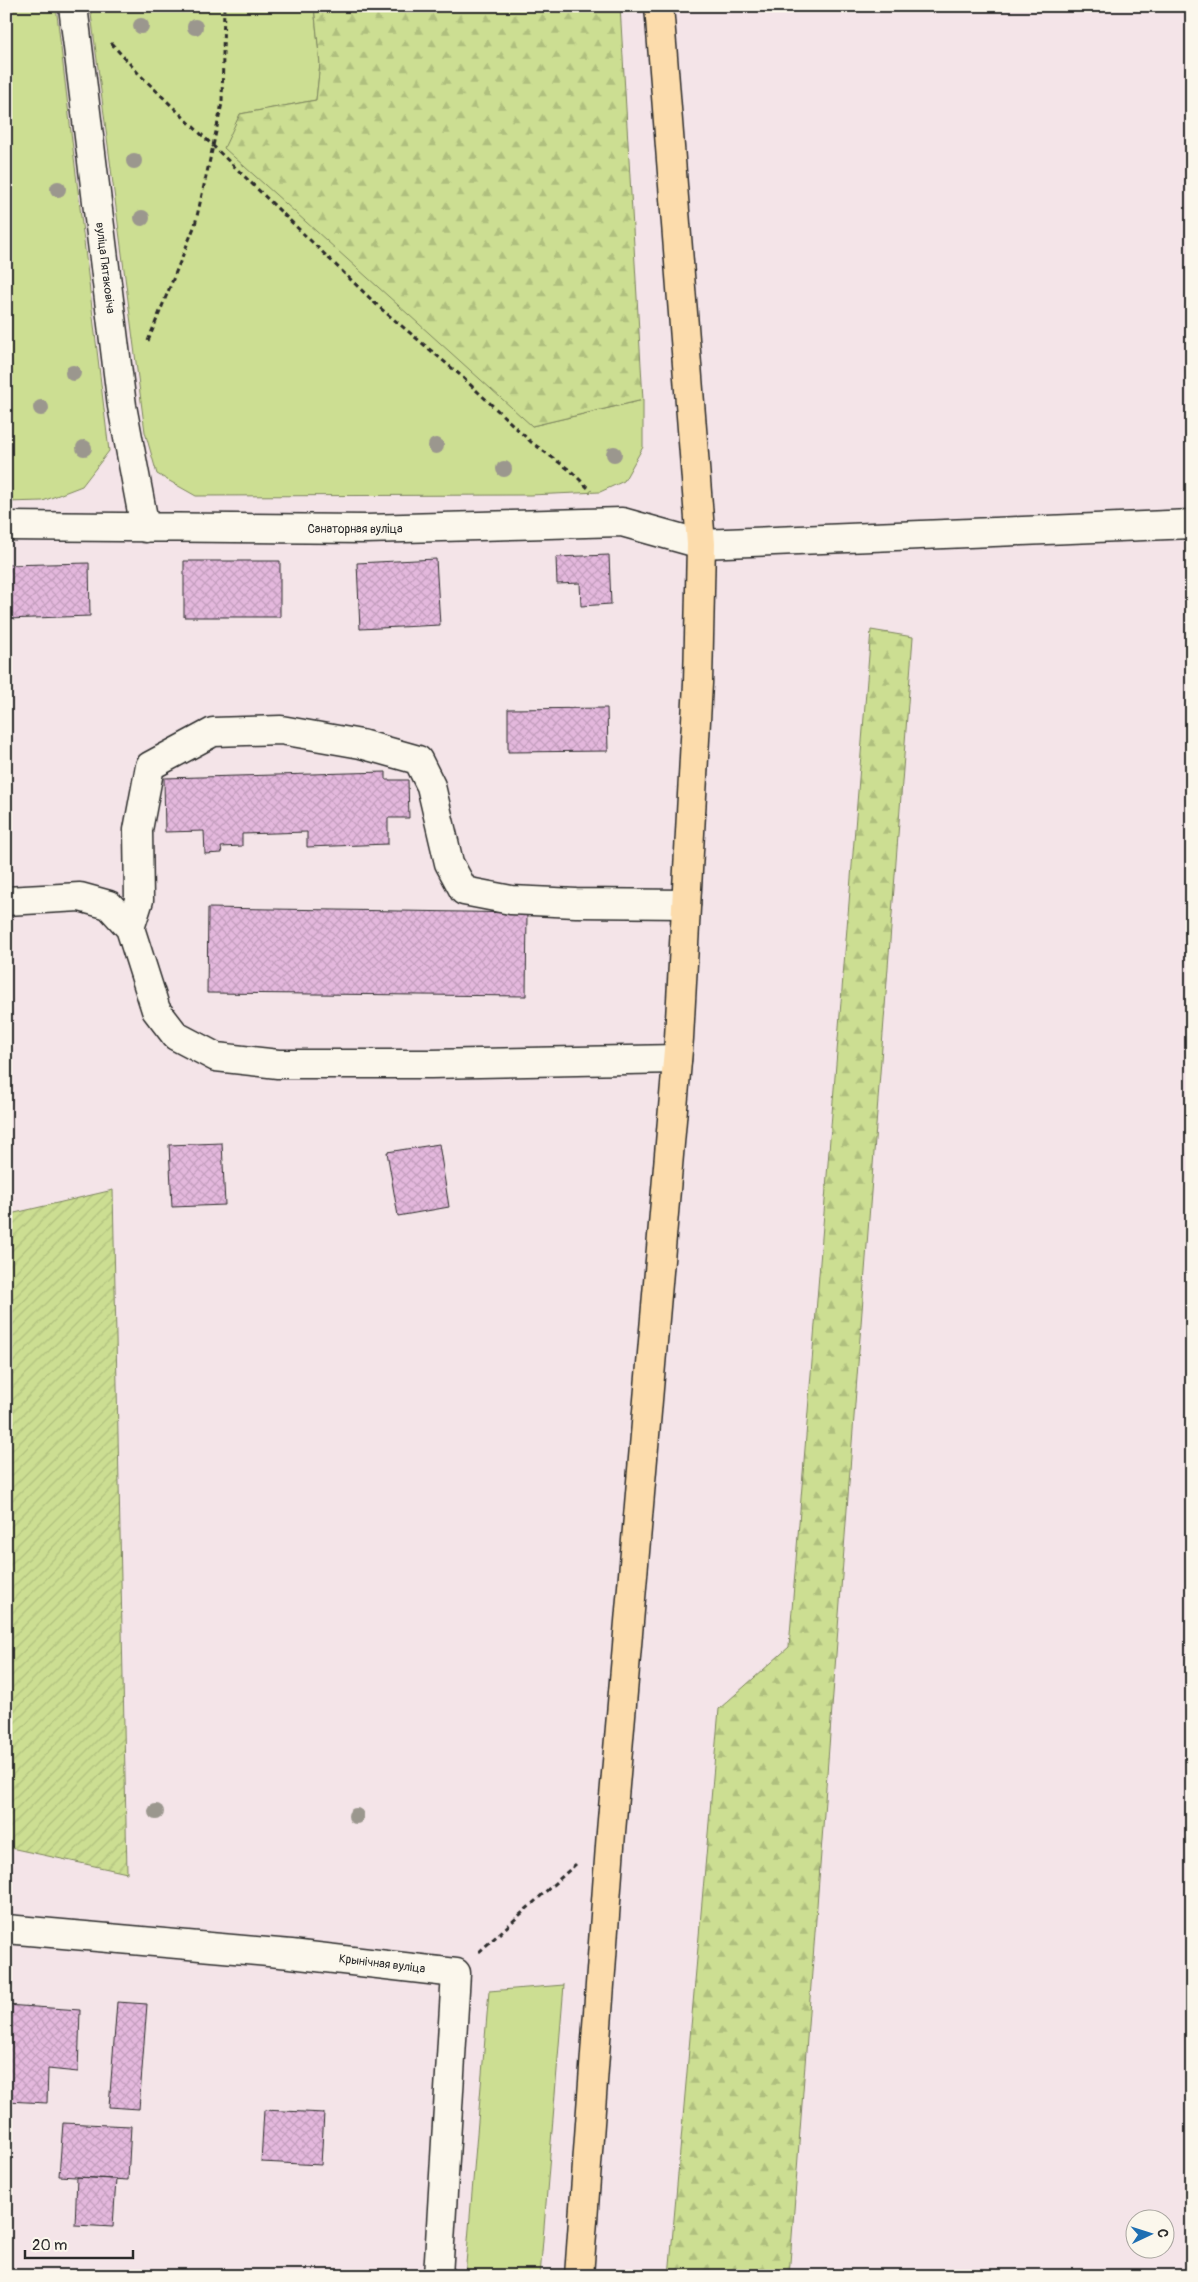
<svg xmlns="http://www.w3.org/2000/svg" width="1198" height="2282" font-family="Pangolin,sans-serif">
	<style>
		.grass { fill: #ccde92; stroke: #7c845e }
		.forest { fill: url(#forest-firs); stroke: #7c845e }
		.garden { fill: url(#garden-furrows); stroke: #7c845e }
		.building { fill: url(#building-cross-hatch); stroke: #2b2b2b }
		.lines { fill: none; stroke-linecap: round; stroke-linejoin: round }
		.minor-casing { stroke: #2b2b2b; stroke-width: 31 }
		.major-casing { stroke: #2b2b2b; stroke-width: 31 }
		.path { stroke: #2b2b2b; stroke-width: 3; stroke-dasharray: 5 4; stroke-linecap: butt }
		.minor { stroke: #fbf7ec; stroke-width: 28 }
		.major { stroke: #fcdcac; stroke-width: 28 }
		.tree { fill: #9b978e }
		.labels { text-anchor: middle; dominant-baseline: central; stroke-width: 4; stroke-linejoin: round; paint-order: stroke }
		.street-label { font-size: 12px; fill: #2b2b2b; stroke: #fbf7ec }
	</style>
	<defs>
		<pattern id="forest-firs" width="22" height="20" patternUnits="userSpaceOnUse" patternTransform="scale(1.25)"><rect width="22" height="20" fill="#ccde92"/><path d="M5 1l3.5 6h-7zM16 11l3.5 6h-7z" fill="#afbf7e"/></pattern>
		<pattern id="garden-furrows" width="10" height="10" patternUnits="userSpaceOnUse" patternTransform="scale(1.25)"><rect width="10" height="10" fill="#ccde92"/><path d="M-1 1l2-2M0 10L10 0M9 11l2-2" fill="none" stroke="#afbf7e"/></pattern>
		<pattern id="building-cross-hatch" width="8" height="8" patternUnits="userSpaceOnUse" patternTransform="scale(1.25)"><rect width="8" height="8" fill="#e4b8dd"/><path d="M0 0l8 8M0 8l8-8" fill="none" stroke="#c49ebe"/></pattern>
	</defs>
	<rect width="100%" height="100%" fill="#f4e4e8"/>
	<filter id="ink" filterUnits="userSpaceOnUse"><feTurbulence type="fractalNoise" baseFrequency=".02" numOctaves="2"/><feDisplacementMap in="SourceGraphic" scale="10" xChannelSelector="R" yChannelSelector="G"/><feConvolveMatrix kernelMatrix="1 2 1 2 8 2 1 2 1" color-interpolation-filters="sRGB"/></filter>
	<g filter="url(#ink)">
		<path class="grass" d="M6 6H56L109 451 82 486 43 501 6 502Z
			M90 6H314L320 64 316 100 240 114 532 426 643 400V447L624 481 600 492 530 495 196 496 157 474 145 432Z
			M564 1985 540 2276H465L489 1991Z"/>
		<path class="forest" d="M314 6H620L643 400 532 426 224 148 240 114 316 100 320 64Z
			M871 630 913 637 789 2276H669L719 1709 789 1647Z"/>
		<path class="garden" d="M113 1190 127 1873 6 1847V1215Z"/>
		<path class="building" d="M609 555 611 604 581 606 580 583 557 584 556 557Z
			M436 559 440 625 360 629 357 563Z
			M184 561H280V617H184Z
			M89 563 90 616 6 619V565Z
			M607 708 608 751 508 752V709Z
			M386 772V780H408L409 818H388V844L307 847V832L242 834V846L221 847 222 853 205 854 204 831 165 832 164 778Z
			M208 908 527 913 526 996 207 993Z
			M222 1143 225 1205 172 1207 169 1145Z
			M439 1144 449 1207 398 1216 387 1152Z
			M117 2002 147 2004 139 2109 109 2107Z
			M6 2005 80 2010 78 2072 48 2069 47 2103 6 2101Z
			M264 2110 324 2113 321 2165 261 2162Z
			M63 2123 131 2126 128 2180 59 2176Z
			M77 2177 116 2179 113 2227 75 2225Z"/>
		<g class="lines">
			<defs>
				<path id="minor" d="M73 6 122 406 145 528
					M6 526 366 529 622 522 701 544 1192 524
					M6 901 80 897 109 905 130 928 156 1010 176 1036 216 1057 278 1064H431L677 1059
					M130 928 139 900 138 830 150 766 213 732 281 730 361 744 418 760 431 786 449 863 464 891 511 900 576 903 686 904
					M6 1929 291 1954 456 1973 438 2276"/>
				<path id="major" d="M579 2276 611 1832 679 1038 698 683 701 544 659 6"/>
			</defs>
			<use href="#minor" class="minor-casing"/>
			<use href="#major" class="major-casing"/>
			<path class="path" d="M111 43 139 74 379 307 459 374 531 442 571 471 591 491
				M148 341 195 225 213 146 222 103 224 6
				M479 1952 576 1864"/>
			<use href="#minor" class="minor"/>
			<use href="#major" class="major"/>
		</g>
		<g class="tree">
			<circle cx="141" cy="26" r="8"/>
			<circle cx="195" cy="27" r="8"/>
			<circle cx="134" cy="161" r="8"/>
			<circle cx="58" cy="189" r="8"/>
			<circle cx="142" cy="218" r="8"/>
			<circle cx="73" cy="373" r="8"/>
			<circle cx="41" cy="408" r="8"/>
			<circle cx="436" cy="446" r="8"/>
			<circle cx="84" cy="448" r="8"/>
			<circle cx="614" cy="454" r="8"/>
			<circle cx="504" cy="469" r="8"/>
			<circle cx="156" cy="1812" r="8"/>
			<circle cx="356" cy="1816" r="8"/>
		</g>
	</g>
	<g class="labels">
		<g class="street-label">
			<text transform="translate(105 268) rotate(83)">вуліца Пятаковіча</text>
			<text x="355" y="529">Санаторная вуліца</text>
			<text transform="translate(382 1964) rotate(7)">Крынічная вуліца</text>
		</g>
	</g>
	<rect width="1198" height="2282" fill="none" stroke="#fbf7ec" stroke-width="25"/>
	<rect x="12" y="12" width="1173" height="2257" fill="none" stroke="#2b2b2b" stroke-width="2" filter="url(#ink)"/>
	<g transform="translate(1150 2234) rotate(86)"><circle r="24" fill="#fbf7ec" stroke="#a8a59f"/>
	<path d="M0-4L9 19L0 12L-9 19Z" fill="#1f6fb2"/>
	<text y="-8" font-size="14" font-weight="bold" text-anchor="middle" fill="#2b2b2b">С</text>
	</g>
	<path d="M25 2250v8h108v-8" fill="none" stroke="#2b2b2b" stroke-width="2.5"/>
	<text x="32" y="2250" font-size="15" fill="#2b2b2b" stroke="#fbf7ec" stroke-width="4" paint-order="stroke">20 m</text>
</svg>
